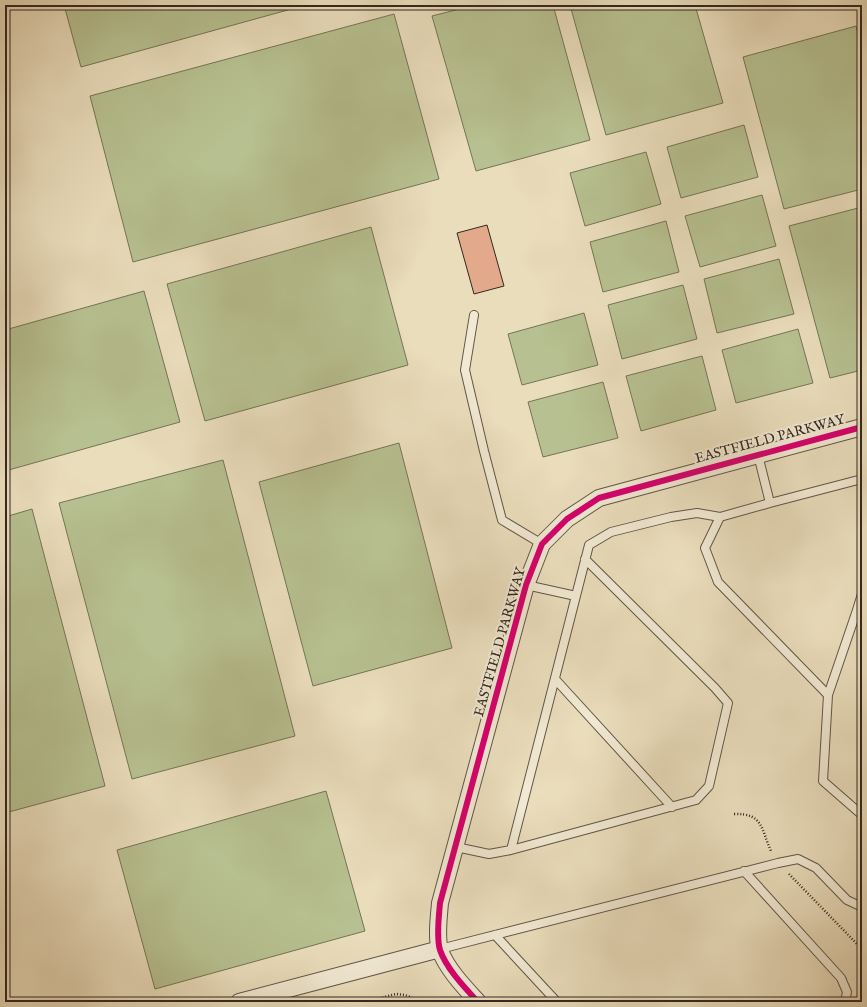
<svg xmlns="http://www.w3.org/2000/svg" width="867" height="1007" font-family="'IM FELL English',serif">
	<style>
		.green { fill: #b7c090; stroke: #757458 }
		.building { fill: #e2a98b; stroke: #332820 }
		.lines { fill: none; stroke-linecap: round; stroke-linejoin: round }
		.lane-casing { stroke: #615547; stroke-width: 10 }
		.street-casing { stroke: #615547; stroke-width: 18 }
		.path { stroke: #332820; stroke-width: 2.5; stroke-dasharray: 1 2; stroke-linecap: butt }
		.lane { stroke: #f1e9d3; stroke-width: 8 }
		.street { stroke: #f1e9d3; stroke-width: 16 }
		.cycleway-casing { stroke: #f1e9d3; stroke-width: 8 }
		.cycleway { stroke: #d6006c; stroke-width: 6 }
		.labels { text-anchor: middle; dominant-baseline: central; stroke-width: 4; stroke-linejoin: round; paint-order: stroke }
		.street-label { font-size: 14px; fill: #332820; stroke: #f1e9d3 }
	</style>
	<rect width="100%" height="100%" fill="#eaddbc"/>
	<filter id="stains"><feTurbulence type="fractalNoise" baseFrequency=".005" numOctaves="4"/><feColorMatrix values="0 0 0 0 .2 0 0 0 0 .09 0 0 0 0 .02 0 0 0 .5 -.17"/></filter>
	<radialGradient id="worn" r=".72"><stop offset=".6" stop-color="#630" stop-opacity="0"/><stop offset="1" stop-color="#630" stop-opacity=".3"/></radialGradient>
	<path class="green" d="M64 5H306L81 67Z
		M475 5H553L590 140 476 171 432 16Z
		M570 5H695L723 103 606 135Z
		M394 14 439 179 133 262 90 96Z
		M856 26 862 48V189L784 209 743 57Z
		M744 125 758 177 681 198 667 147Z
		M646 152 661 204 585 226 570 173Z
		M762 195 776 246 700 267 685 216Z
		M862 207V370L830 378 789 226Z
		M666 221 679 272 603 292 590 242Z
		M371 227 408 365 205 421 167 284Z
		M779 259 794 314 717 333 704 279Z
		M683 285 697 339 622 359 608 305Z
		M144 291 180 422 5 471V330Z
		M584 313 598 365 522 385 508 334Z
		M798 329 813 383 736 403 722 350Z
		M702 356 716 410 641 431 626 376Z
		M603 382 618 438 543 457 528 402Z
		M399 443 452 648 313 686 259 482Z
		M223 460 295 736 132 779 59 503Z
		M32 509 105 786 5 813V517Z
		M326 791 365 931 155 989 117 850Z"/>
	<path class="building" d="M487 225 504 286 474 294 457 233Z"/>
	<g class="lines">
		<defs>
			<path id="lane" d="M474 315 465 370 484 451 502 520 542 544
				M758 455 770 503 720 517 705 548 718 582 828 695 823 781 862 815
				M770 503 862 479
				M526 585 576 596
				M861 612 857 610 862 594
				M555 679 672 807
				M828 695 857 610
				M456 847 489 854 511 850 589 545 611 532 671 517 697 513 720 517
				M511 850 696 800 709 786 728 703 715 688 585 559
				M744 871 841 978 847 992 845 1002
				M495 935 557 1002
				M440 949 778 863 798 859 816 868 847 900 862 907"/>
			<path id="street" d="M239 1002 440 949
				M478 1002C465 988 446 968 440 950 436 937 439 916 440 903L526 585 542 544 567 519 599 498 862 427"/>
		</defs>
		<use href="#lane" class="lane-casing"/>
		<use href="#street" class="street-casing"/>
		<path class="path" d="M734 814C764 813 761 830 771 851
			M789 874 857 944 862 947
			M365 1002 396 994 405 995 423 1002"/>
		<use href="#lane" class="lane"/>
		<use href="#street" class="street"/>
		<defs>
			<path id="cycleway" d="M478 1002C465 988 446 968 440 950 436 937 439 916 440 903L526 585 542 544 567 519 599 498 862 427"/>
		</defs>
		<use href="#cycleway" class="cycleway-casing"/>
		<use href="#cycleway" class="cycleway"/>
	</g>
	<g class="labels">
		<g class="street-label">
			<text transform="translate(770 439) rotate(-15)">EASTFIELD PARKWAY</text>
			<text transform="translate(500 642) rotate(-74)">EASTFIELD PARKWAY</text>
		</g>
	</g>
	<rect width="867" height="1007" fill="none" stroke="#eaddbc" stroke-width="20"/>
	<rect x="6" y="6" width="855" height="995" fill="none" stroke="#332820" stroke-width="2"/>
	<rect x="10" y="10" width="847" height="987" fill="none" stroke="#332820"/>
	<rect width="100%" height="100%" filter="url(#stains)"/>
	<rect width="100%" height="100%" fill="url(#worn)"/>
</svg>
